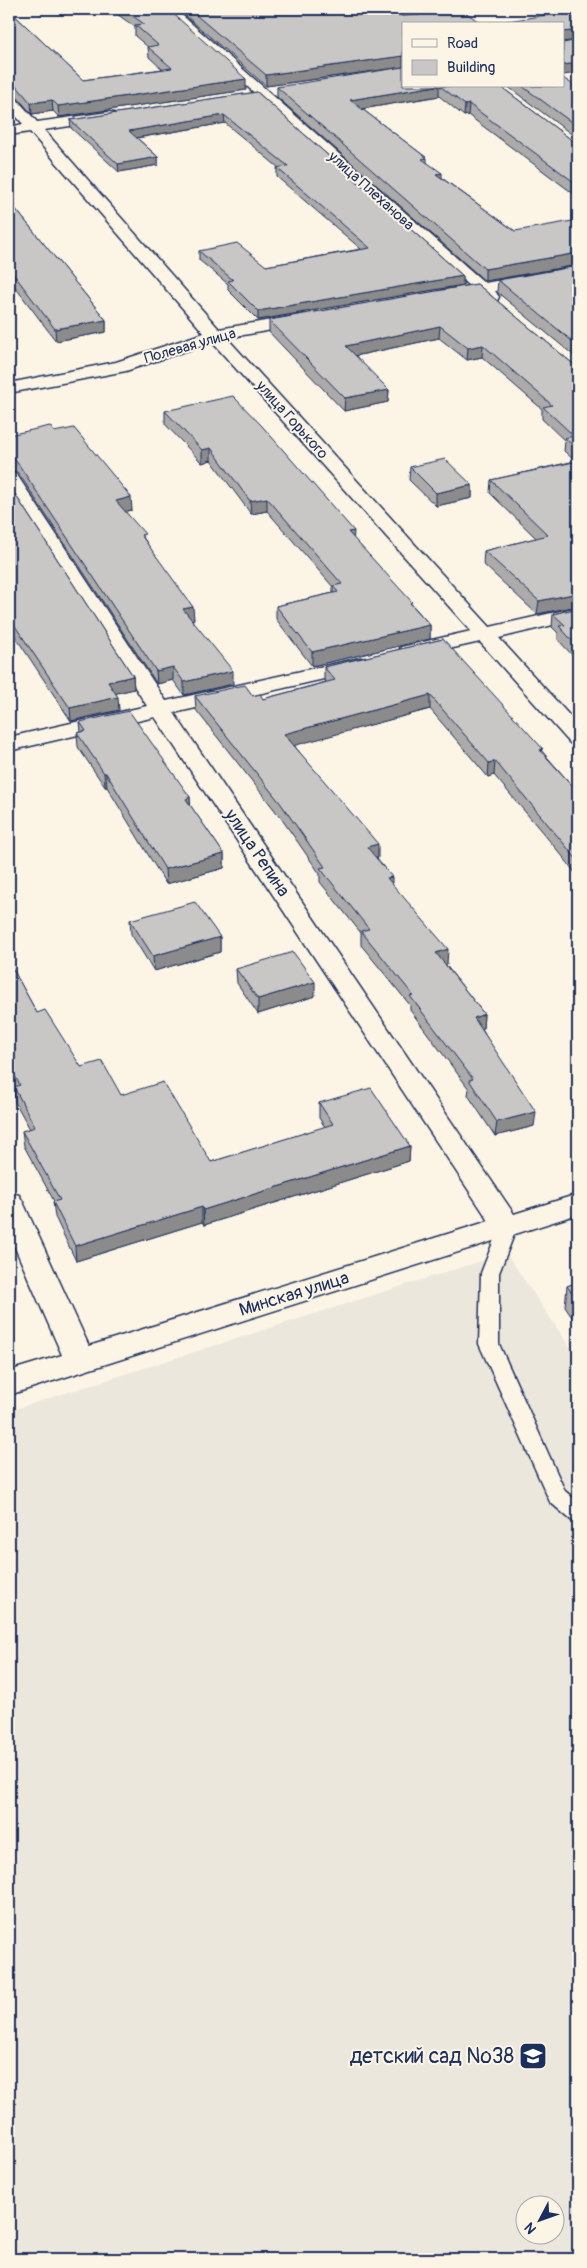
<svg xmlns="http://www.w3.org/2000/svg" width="587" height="2268" font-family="Pangolin,sans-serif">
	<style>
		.built { fill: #ece7dc; fill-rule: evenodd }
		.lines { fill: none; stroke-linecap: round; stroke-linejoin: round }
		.service-casing { stroke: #1b2f5e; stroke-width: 3 }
		.minor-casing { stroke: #1b2f5e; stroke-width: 3 }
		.service { fill: #fcf5e5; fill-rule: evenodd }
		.minor { fill: #fcf5e5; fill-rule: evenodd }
		.wall { fill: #acabaa; stroke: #1b2f5e }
		.shaded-wall { fill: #8c8b8b; stroke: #1b2f5e }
		.building { fill: #c8c7c6; stroke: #1b2f5e }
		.labels { text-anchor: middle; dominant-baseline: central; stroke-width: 4; stroke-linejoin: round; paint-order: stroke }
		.far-street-label { font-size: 15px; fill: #1b2f5e; stroke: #fcf5e5 }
		.street-label { font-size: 18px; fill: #1b2f5e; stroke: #fcf5e5 }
		.near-poi-label { font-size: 21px; fill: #1b2f5e; stroke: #fcf5e5; text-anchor: end }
	</style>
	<rect width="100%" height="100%" fill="#fcf5e5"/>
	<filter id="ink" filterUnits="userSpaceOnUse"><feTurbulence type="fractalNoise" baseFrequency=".02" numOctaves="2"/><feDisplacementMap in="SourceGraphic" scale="10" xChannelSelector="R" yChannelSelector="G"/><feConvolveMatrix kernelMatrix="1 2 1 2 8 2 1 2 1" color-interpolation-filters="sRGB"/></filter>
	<g filter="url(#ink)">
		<path class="built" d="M506 1253 578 1359V2259H9V1411ZM524 2206H554V2236H524Z"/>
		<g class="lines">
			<defs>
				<path id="service" d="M508 1220 514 1222 517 1227 499 1273V1344L565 1491 578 1502V1522L571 1520 550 1502 479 1344 481 1273 499 1227 502 1222Z"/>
				<path id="minor" d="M161 9H175L485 283 578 266V276L495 291 499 297 497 301C488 303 485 300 478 294L447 300 441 299 439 295 441 291 469 286Z
					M9 95 14 96 37 122 109 112 114 113 116 116 114 119 109 120 44 130 219 329 306 314 312 315 315 319 312 323 227 338 490 627 578 607V619L499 638 578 725V745L570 743 480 642 409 658 401 657 398 652 401 647 471 631 212 342 126 371 9 393V383L116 362 204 333 30 132 9 135V127L23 124 9 108Z
					M9 472 16 474 19 478 166 701 360 658 368 659 371 664 368 669 174 713 514 1214 578 1194V1214L9 1395V1371L62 1355 9 1234V1192L19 1195 23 1202 89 1346 489 1221 155 717 9 751V737L147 706 9 492Z"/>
			</defs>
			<use href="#service" class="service-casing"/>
			<use href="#minor" class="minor-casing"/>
			<use href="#service" class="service"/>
			<use href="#minor" class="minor"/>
		</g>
		<path class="wall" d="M110 9H168L246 90 59 117 53 111 32 114 15 95 9 94V10L83 80 162 69 149 57 148 47 135 36V27Z
			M178 9H393L402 16H409L400 9H461L403 24V67L266 86Z
			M559 9H578V40L563 42V24L565 12Z
			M500 86 573 141 578 142V197L468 115 464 116 439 96 362 109 427 158V162L442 178 515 231 485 281 277 97V87Z
			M507 86H563L578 88V139Z
			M257 92 463 276V285L258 320 228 290V284L199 260V251L266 266 361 249 277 177V168H279L225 123 137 138 158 157V165L119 172 71 128 70 120Z
			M9 201 106 320V332L56 341 9 279Z
			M578 266V359L497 292 498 280Z
			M477 284 572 363 578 364V606L537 614 483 564 484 551 536 538 490 493 491 480 575 461 564 451 565 441 542 419V409L482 357 467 360 439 338 355 356 389 390 388 402 344 411 269 332V320Z
			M165 411 354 539 430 625V639L312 666 276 619V606L333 593V587L267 511 251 514 211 460 202 463 165 424Z
			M54 432 132 510 125 511 145 540 194 619 192 620 233 684 184 695 173 680 157 684 21 477 17 472 9 471V435Z
			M410 467 472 485V498L436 506 409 480Z
			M9 485 133 676 134 689 116 693 119 710 71 721 9 627Z
			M578 608V661L558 640V633L552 627 553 614Z
			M443 639 578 792V877L564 858 494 775 488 777 430 709 294 745 378 858 377 859 392 884 447 964H445L484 1014 483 1029H482L534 1126 495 1136 468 1095 469 1089 410 1010V1005L361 945V933L320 882V874L281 818 196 710 195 696H253L263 699 326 682 324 680V667Z
			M80 722 190 797V805L224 854V868L166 884 107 787H105L78 747 77 733 81 732Z
			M130 920 220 937V952L154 971 131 934Z
			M9 962 37 1013 81 1067 121 1095 211 1162 325 1127 319 1118V1103L410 1146 409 1161 204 1225 202 1222 76 1261 55 1217 53 1202 54 1201 24 1146 22 1131 30 1129 15 1102 14 1087 9 1077Z
			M236 969 315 996 258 1014 237 983Z
			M578 1048V1064L577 1062Z
			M578 1282V1326L565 1307 567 1286Z"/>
		<path class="shaded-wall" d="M578 30V40L563 42V32Z
			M403 56V67L266 86V75Z
			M578 63V73L563 75V65Z
			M246 79V90L59 117 58 106Z
			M436 86H439V96L349 111 350 100Z
			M52 100 53 111 32 114 31 103Z
			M469 104 468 115 464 116 465 105Z
			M9 106H13L14 116 9 117Z
			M224 115 225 123 129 139V131Z
			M158 157V165L119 172 118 164Z
			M442 173V184L436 174Z
			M578 253V265L485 281V269Z
			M463 276V285L258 320V311Z
			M106 320V332L56 341 55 329Z
			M440 326 439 338 345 358 346 346Z
			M483 345 482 357 467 360 468 348Z
			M389 390 388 402 344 411 345 398Z
			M211 448V460L202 463V450Z
			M472 485V498L436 506V493Z
			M131 497 132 510 117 513 116 501Z
			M267 498V511L251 514 250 501Z
			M354 531 353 544 348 532Z
			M578 593V606L537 614 539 601Z
			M193 607 194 619 183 622V609Z
			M430 625V639L312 666V652Z
			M173 667V680L157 684 156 671Z
			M233 671V684L184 695V682Z
			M133 676 134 689 109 695 108 682Z
			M430 695V709L285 748 284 734Z
			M118 697 119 710 71 721 70 708Z
			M495 761 494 775 488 777 489 763Z
			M104 773H106L107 787H105Z
			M190 797 191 812 186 799Z
			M378 844V858L367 861V847Z
			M224 854V868L166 884 165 869Z
			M392 877V891L387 878Z
			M220 937V952L154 971 153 956Z
			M448 949 447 964 436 967V953Z
			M315 982V996L258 1014V999Z
			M484 1014 483 1029 473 1032 474 1018Z
			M536 1112 534 1126 495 1136 497 1122Z
			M410 1146 409 1161 204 1225 203 1210Z
			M202 1207V1222L76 1261 75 1246Z"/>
		<path class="building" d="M123 9H168L246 79 58 106 52 100 31 103 15 84 9 83V10L83 80 172 68 148 47 158 45 135 25 144 24Z
			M189 9H393L402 16 419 15 418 12 414 9H461L482 24H403V56L266 75Z
			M578 10V30L563 32V24H489Z
			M578 40V63L563 65V43Z
			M403 67V86H436L350 100 427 158 422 159 442 173 436 174 515 231 578 220V253L485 269 277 87Z
			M563 78 578 88V127L522 86H563Z
			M440 86H500L573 141 578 142V185L469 104 465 105Z
			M257 92 463 276 258 311 228 281 233 280 199 251 237 243 266 266 370 248 277 168 288 166 224 115 129 131 158 157 118 164 70 120Z
			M9 100 13 106H9Z
			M9 201 106 320 55 329 9 268Z
			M578 266V346L498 280Z
			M477 284 572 363 578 364V450L565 438 574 436 543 407 552 405 483 345 468 348 440 326 346 346 389 390 345 398 269 320Z
			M233 396 262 426 354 531 348 532 412 602 410 603 430 625 312 652 276 606 338 592 333 586 342 584 267 498 250 501 211 448 202 450 165 411Z
			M50 426 54 432 74 428 131 497 116 501 145 534 141 535 193 607 183 609 233 671 184 682 173 667 156 671 19 465 15 460 9 459V440H12L9 435Z
			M445 459 472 485 436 493 410 467Z
			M578 461V593L539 601 484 551 548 535 491 480Z
			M9 485 133 676 108 682 118 697 70 708 9 617Z
			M578 608V647L559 626 565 625 553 614Z
			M443 639 543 749 540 750 578 792V861L565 845 495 761 489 763 430 695 284 734 378 844 367 847 392 877 387 878 448 949 436 953 484 1014 474 1018 536 1112 497 1122 469 1080 473 1079 410 996 413 995 361 931 369 929 320 868 325 867 281 804 195 696 245 685 253 696 260 694 263 699 335 680 324 667Z
			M129 711 190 797 186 799 224 854 165 869 106 773H104L77 733 86 731 80 722Z
			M195 902 220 937 153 956 130 920Z
			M293 952 315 982 258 999 236 969Z
			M9 962 37 1013 45 1010 81 1067 102 1061 121 1095 163 1082 211 1162 333 1124 319 1103 371 1088 410 1146 203 1210 202 1207 75 1246 53 1202 60 1200 22 1131 35 1127 14 1087 20 1085 9 1066Z
			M578 1282V1301L567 1286Z"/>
	</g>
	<defs>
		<symbol id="school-square" viewBox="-11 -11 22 22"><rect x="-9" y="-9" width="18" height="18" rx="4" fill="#1b2f5e" stroke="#fcf5e5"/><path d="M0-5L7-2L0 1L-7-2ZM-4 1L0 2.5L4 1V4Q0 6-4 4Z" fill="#fff"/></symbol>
	</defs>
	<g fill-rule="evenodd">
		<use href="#school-square" x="517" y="2040" width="32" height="32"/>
	</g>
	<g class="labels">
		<g class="far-street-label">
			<text transform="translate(371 191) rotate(42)">улица Плеханова</text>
			<text transform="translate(190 346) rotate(-16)">Полевая улица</text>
			<text transform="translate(292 420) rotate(48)">улица Горького</text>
		</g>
		<g class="street-label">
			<text transform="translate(257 853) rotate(56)">улица Репина</text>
			<text transform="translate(294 1294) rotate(-17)">Минская улица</text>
		</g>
		<g class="near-poi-label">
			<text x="514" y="2056">детский сад №38</text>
		</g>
	</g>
	<rect width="587" height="2268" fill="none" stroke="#fcf5e5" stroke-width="30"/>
	<rect x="15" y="15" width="557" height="2238" fill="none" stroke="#1b2f5e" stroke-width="2" filter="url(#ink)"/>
	<rect x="402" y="22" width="162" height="65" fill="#fcf5e5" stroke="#a2a6af"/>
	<rect x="412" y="39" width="25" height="8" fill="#fcf5e5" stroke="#a2a6af"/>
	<text x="447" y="48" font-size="15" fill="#1b2f5e">Road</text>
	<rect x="412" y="60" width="25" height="15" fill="#c8c7c6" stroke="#a2a6af"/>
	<text x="447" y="72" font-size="15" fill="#1b2f5e">Building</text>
	<g transform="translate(540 2220) rotate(229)"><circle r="24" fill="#fcf5e5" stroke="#a2a6af"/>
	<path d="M0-4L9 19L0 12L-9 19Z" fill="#1b2f5e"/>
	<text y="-8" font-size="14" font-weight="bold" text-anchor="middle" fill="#1b2f5e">N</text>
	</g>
</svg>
